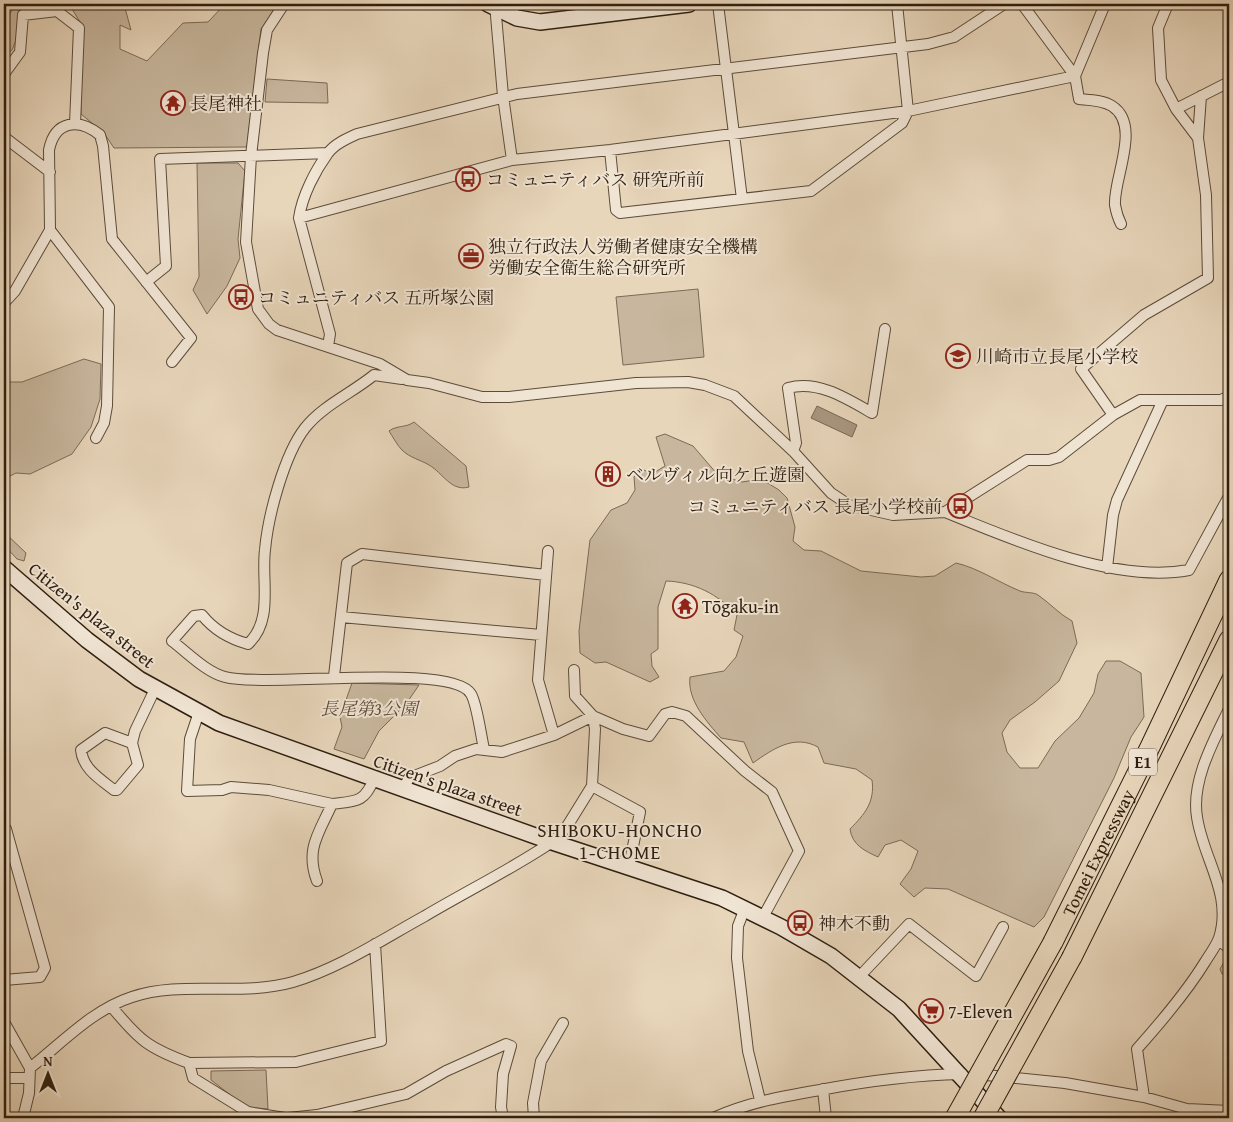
<svg xmlns="http://www.w3.org/2000/svg" width="1233" height="1122" font-family="'Gentium Book Plus','Noto Serif JP',serif">
	<style>
		.green { fill: #c8b79e; stroke: #7b6a56 }
		.water { fill: #a99781; stroke: #786753 }
		.lines { fill: none; stroke-linecap: round; stroke-linejoin: round }
		.street-casing { stroke: #5c4c3a; stroke-width: 12 }
		.secondary-casing { stroke: #2e1e0f; stroke-width: 18 }
		.highway-casing { stroke: #2e1e0f; stroke-width: 21 }
		.street { stroke: #f0e4d3; stroke-width: 10 }
		.secondary { stroke: #f0e4d3; stroke-width: 15 }
		.highway { stroke: #e8d6bb; stroke-width: 19 }
		.highway-bridge-casing { stroke: #2e1e0f; stroke-width: 21; stroke-linecap: butt }
		.highway-bridge { stroke: #e8d6bb; stroke-width: 19 }
		.labels { text-anchor: middle; dominant-baseline: central; stroke-width: 4; stroke-linejoin: round; paint-order: stroke }
		.shield { fill: #f0e4d3; stroke: #68594a; stroke-width: 1 }
		.shield-label { font-size: 16px; font-weight: bold; fill: #2e1e0f }
		.poi-label { font-size: 18px; fill: #2e1e0f; stroke: #f0e4d3; text-anchor: start }
		.street-label { font-size: 18px; fill: #2e1e0f; stroke: #f0e4d3 }
		.park-label { font-size: 18px; font-style: italic; fill: #5c4c3a; stroke: #f0e4d3 }
		.neighbourhood-label { font-size: 19px; letter-spacing: 1px; fill: #2e1e0f; stroke: #f0e4d3 }
	</style>
	<rect width="100%" height="100%" fill="#e8d6bb"/>
	<filter id="stains"><feTurbulence type="fractalNoise" baseFrequency=".004" numOctaves="4"/><feColorMatrix values="0 0 0 0 .2 0 0 0 0 .09 0 0 0 0 .02 0 0 0 .5 -.17"/></filter>
	<radialGradient id="worn" r=".72"><stop offset=".6" stop-color="#630" stop-opacity="0"/><stop offset="1" stop-color="#630" stop-opacity=".3"/></radialGradient>
	<path class="green" d="M16 4H31L12 50 4 57V23Z
		M69 4H128L125 8 131 30 120 25V49L147 61 183 23 208 22 225 4H278L261 29 247 147 114 148 104 133 81 114 80 22Z
		M267 79 327 83 328 103 265 102Z
		M197 163H238L245 171 238 239 240 258 227 286 207 314 193 290 199 277Z
		M698 289 704 357 623 365 616 297Z
		M84 359 101 364 100 399 91 427 72 454 30 474 16 473 4 479V382H22Z
		M414 422 466 466 469 487C451 492 443 473 429 465 421 460 410 458 402 450 397 445 393 437 389 431 397 425 406 428 414 422Z
		M665 434 693 446 718 475 742 482 761 479 779 490 787 498 795 527 793 541 804 550 821 551 861 571 921 577 935 576 956 563C978 568 998 582 1020 591 1025 593 1034 592 1038 595 1051 604 1059 614 1072 621L1077 643 1059 681 1035 702 1010 720 1002 733 1007 752 1020 768H1038L1055 741 1079 718 1094 693 1098 674 1106 661H1120L1141 673 1144 717 1131 737 1114 778 1044 917 1034 927 948 889 925 888 914 897 900 884 911 869 918 851 901 840 885 845 878 857C865 851 852 845 850 829 865 814 875 802 872 780L856 769 824 763 818 747C794 734 773 749 753 763L744 742 721 738C707 722 687 700 690 677L724 671 736 657 743 636 734 630 737 615C718 594 694 582 666 581L658 607V649L651 654 652 666 659 677 650 682 606 662 595 663 580 653 579 631 590 540 611 510 627 503 635 490 634 477 640 468 652 474 665 466 656 437Z
		M4 532 26 553 24 561 17 559 4 545Z
		M352 683 419 685 406 704 379 731 364 759 334 749 342 727 340 717Z
		M1228 955 1229 956V977L1222 974 1220 969Z
		M266 1070 268 1109 246 1107 211 1080V1071Z"/>
	<path class="water" d="M817 406 857 425 852 437 811 418Z"/>
	<g class="lines">
		<defs>
			<path id="street" d="M284 4 267 30 263 53 251 156 246 242 258 309 269 324 277 330 380 364 407 380 429 383 482 397H509L636 383 688 382 705 385 734 396 793 451 831 493 849 505 893 515 945 512 1027 460H1049L1059 457 1113 415 1140 400H1221L1229 396
				M495 4 503 96 512 160
				M718 4 742 199
				M1022 4 1075 76 1079 99C1090 100 1103 100 1112 106 1142 125 1113 179 1115 205 1116 211 1118 218 1121 224
				M1168 4 1158 28 1161 80 1176 109 1198 138
				M4 74 20 52 23 15 57 11 79 28 75 124
				M1176 109 1229 82
				M4 137 50 172
				M610 150 616 210 620 213 811 191 902 123 908 111 897 4
				M299 218 512 160 610 150 908 111 1075 76 1105 4
				M50 230 109 307 107 406 104 423 96 438
				M146 282 166 266 160 159 328 153
				M4 303 15 291 50 230 49 150C55 120 79 118 100 135L103 146 112 239 191 338 172 362
				M328 346 330 334 299 218C302 196 315 171 328 153 335 144 346 139 357 134L517 94 928 44 954 37 1004 4
				M402 379 374 375C352 393 322 406 305 428 284 455 268 516 265 550 261 581 274 620 248 644 230 639 214 630 202 615L194 616 172 641C188 653 206 672 225 677 264 688 453 662 471 694 477 704 481 736 484 749
				M1113 415 1081 369 1144 315 1208 278 1206 195 1198 138 1201 96
				M793 451 796 443 788 388C818 380 846 398 872 413L885 329
				M945 512C1013 540 1115 584 1189 570L1229 496
				M548 551 538 680 554 735
				M1107 568 1113 515 1117 500 1163 400
				M341 617 541 635
				M334 676 347 563 362 554 546 575
				M199 712 190 739 187 791 222 790 231 787 269 790 332 804
				M132 743 138 765 117 790H114C100 779 83 769 81 750L105 733 132 743 135 731 155 689
				M592 786 640 812 629 866
				M403 789 409 778 440 766 455 756 476 749 502 752 554 735 593 716 623 729 649 736 665 714 672 712 686 716 745 771 772 792 799 851 763 917
				M4 830 6 829 45 968 40 977 4 980
				M317 881C305 849 319 833 332 804 356 801 364 803 374 779
				M745 908 738 926 737 958 748 1051 760 1100
				M1218 940 1229 948
				M859 977 909 924 976 976 1003 927
				M111 1006C139 1040 148 1048 189 1063L193 1078 248 1112 285 1118
				M4 1022 30 1068 29 1093 23 1118
				M189 1063 296 1062 381 1041 375 944
				M30 1068C62 1043 92 1010 132 997 182 980 240 997 293 982 340 968 383 939 425 916 467 891 512 869 552 842L566 828 592 786 595 729 593 716 575 696 574 670
				M976 1074 1065 1083 1144 1097 1187 1109 1229 1111
				M4 1078H29
				M823 1089 826 1118
				M1144 1097 1137 1049C1162 1021 1186 993 1205 962 1210 954 1216 946 1219 938 1233 894 1203 859 1197 817 1191 781 1214 740 1229 709
				M288 1118 317 1115 406 1094 446 1071 506 1044 511 1046 503 1074 501 1107 503 1118
				M534 1118 533 1103 541 1061 563 1023
				M713 1118C750 1102 780 1097 820 1090 867 1081 914 1075 962 1074"/>
			<path id="secondary" d="M488 4 517 18 540 22 689 4
				M4 568 87 640 139 679 219 723 552 842 722 898 781 927 831 956 899 1009 999 1118"/>
			<g id="highway">
				<path id="s1" d="M1053 942 1150 747 1229 580"/>
				<path d="M1072 957 1229 640"/>
			</g>
		</defs>
		<use href="#street" class="street-casing"/>
		<use href="#secondary" class="secondary-casing"/>
		<use href="#highway" class="highway-casing"/>
		<use href="#street" class="street"/>
		<use href="#secondary" class="secondary"/>
		<use href="#highway" class="highway"/>
		<defs>
			<path id="highway-bridge" d="M955 1118 1053 942
				M983 1118 1072 957"/>
		</defs>
		<use href="#highway-bridge" class="highway-bridge-casing"/>
		<use href="#highway-bridge" class="highway-bridge"/>
	</g>
	<defs>
		<symbol id="temple-ring" viewBox="-11 -11 22 22"><circle r="9.5" fill="#f0e4d3" stroke="#8f2418" stroke-width="1.5"/><path d="M0-6L5-2H3V0L6.5 2.5H4V6H1.5V3h-3V6H-4V2.5H-6.5L-3 0V-2H-5Z" fill="#8f2418"/></symbol>
		<symbol id="bus-ring" viewBox="-11 -11 22 22"><circle r="9.5" fill="#f0e4d3" stroke="#8f2418" stroke-width="1.5"/><path d="M-5-6H5V4H4V6H2V4H-2V6H-4V4H-5ZM-3.5-4V0h7V-4ZM-3.5 1.2v1.5H-2V1.2ZM2 1.2v1.5H3.5V1.2Z" fill="#8f2418"/></symbol>
		<symbol id="office-ring" viewBox="-11 -11 22 22"><circle r="9.5" fill="#f0e4d3" stroke="#8f2418" stroke-width="1.5"/><path d="M-6-3h4V-5.5h4V-3h4V5H-6ZM-1-4.5V-3h2v-1.5ZM-6 0V1H6V0Z" fill="#8f2418"/></symbol>
		<symbol id="school-ring" viewBox="-11 -11 22 22"><circle r="9.5" fill="#f0e4d3" stroke="#8f2418" stroke-width="1.5"/><path d="M0-5L7-2L0 1L-7-2ZM-4 1L0 2.5L4 1V4Q0 6-4 4Z" fill="#8f2418"/></symbol>
		<symbol id="building-ring" viewBox="-11 -11 22 22"><circle r="9.5" fill="#f0e4d3" stroke="#8f2418" stroke-width="1.5"/><path d="M-4-6H4V6H1V3H-1V6H-4ZM-2.5-4.3h1.7v1.8h-1.7ZM.8-4.3h1.7v1.8H.8ZM-2.5-1h1.7V.8h-1.7ZM.8-1h1.7V.8H.8Z" fill="#8f2418"/></symbol>
		<symbol id="supermarket-ring" viewBox="-11 -11 22 22"><circle r="9.5" fill="#f0e4d3" stroke="#8f2418" stroke-width="1.5"/><path d="M-6-5.5h2.5l.6 2H6L4.5 2H-2.5L-4.4-4H-6ZM-1.5 3.2a1.3 1.3 0 1 0 .1 0ZM3 3.2a1.3 1.3 0 1 0 .1 0Z" fill="#8f2418"/></symbol>
	</defs>
	<g fill-rule="evenodd">
		<use href="#temple-ring" x="159" y="89" width="28" height="28"/>
		<use href="#bus-ring" x="454" y="165" width="28" height="28"/>
		<use href="#office-ring" x="457" y="242" width="28" height="28"/>
		<use href="#bus-ring" x="227" y="283" width="28" height="28"/>
		<use href="#school-ring" x="944" y="342" width="28" height="28"/>
		<use href="#building-ring" x="594" y="460" width="28" height="28"/>
		<use href="#bus-ring" x="946" y="492" width="28" height="28"/>
		<use href="#temple-ring" x="671" y="592" width="28" height="28"/>
		<use href="#bus-ring" x="786" y="909" width="28" height="28"/>
		<use href="#supermarket-ring" x="917" y="997" width="28" height="28"/>
	</g>
	<g class="labels">
		<rect class="shield" x="1129" y="748.5" width="28" height="27" rx="4"/>
		<g class="shield-label">
			<text x="1143" y="762">E1</text>
		</g>
		<g class="poi-label">
			<text x="190" y="103">長尾神社</text>
			<text x="486" y="179">コミュニティバス 研究所前</text>
			<text x="488" y="246">独立行政法人労働者健康安全機構<tspan x="488" dy="21">労働安全衛生総合研究所</tspan></text>
			<text x="258" y="297">コミュニティバス 五所塚公園</text>
			<text x="976" y="356">川崎市立長尾小学校</text>
			<text x="626" y="474">ベルヴィル向ケ丘遊園</text>
			<text x="942" y="506" text-anchor="end">コミュニティバス 長尾小学校前</text>
			<text x="702" y="606">Tо̄gaku-in</text>
			<text x="818" y="923">神木不動</text>
			<text x="948" y="1011">7-Eleven</text>
		</g>
		<g class="street-label">
			<text transform="translate(92 615) rotate(39)">Citizen's plaza street</text>
			<text transform="translate(448 785) rotate(19)">Citizen's plaza street</text>
			<text stroke="none"><textPath href="#s1" startOffset="100">Tomei Expressway</textPath></text>
		</g>
		<g class="park-label">
			<text x="369" y="708">長尾第3公園</text>
		</g>
		<g class="neighbourhood-label">
			<text x="620" y="830">SHIBOKU-HONCHO<tspan x="620" dy="22">1-CHOME</tspan></text>
		</g>
	</g>
	<rect width="1233" height="1122" fill="none" stroke="#e8d6bb" stroke-width="20"/>
	<rect x="5" y="5" width="1223" height="1112" fill="none" stroke="#2e1e0f" stroke-width="2.5"/>
	<rect x="10" y="10" width="1213" height="1102" fill="none" stroke="#2e1e0f"/>
	<g transform="translate(48 1074)" stroke="#f0e4d3" stroke-width="4" paint-order="stroke">
	<path d="M0-4L9 19L0 12L-9 19Z" fill="#2e1e0f"/>
	<text y="-8" font-size="14" font-weight="bold" text-anchor="middle" fill="#2e1e0f">N</text>
	</g>
	<rect width="100%" height="100%" filter="url(#stains)"/>
	<rect width="100%" height="100%" fill="url(#worn)"/>
</svg>
